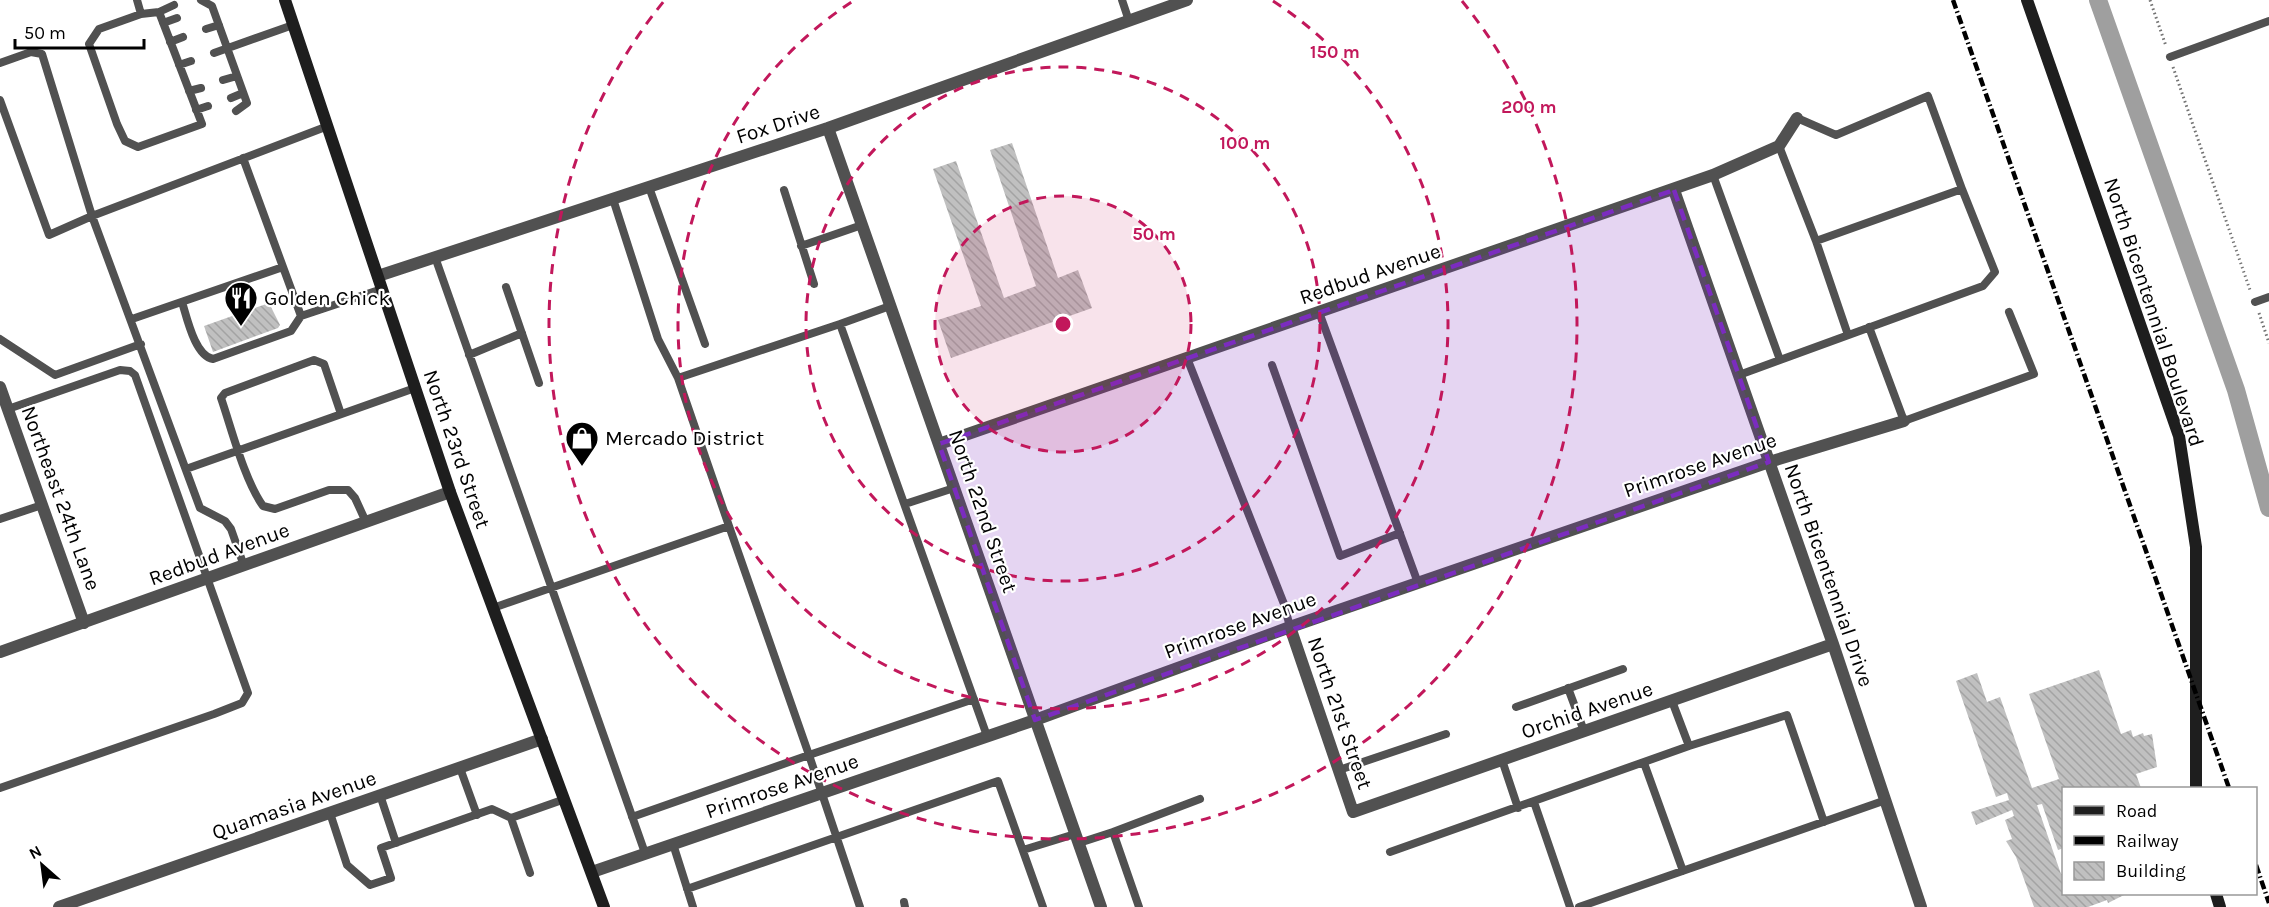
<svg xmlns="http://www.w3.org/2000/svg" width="2269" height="907" font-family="Karla,sans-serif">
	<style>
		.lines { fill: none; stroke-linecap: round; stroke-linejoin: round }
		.canal { stroke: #9f9f9f; stroke-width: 18 }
		.building { fill: url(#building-back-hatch) }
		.path { stroke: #737373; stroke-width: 3; stroke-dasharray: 1.5 3; stroke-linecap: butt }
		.service { stroke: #515151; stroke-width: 8 }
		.minor { stroke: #515151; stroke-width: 12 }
		.secondary { stroke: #1e1e1e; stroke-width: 12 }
		.rail { stroke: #000; stroke-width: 4.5; stroke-dasharray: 9 3 1.5 3; stroke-linecap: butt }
		.marked { fill: #7b2cbf; fill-opacity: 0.2; stroke: #7b2cbf; stroke-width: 4.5; stroke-dasharray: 12 8; stroke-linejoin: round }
		.ring { fill: none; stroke: #c2185b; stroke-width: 3; stroke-dasharray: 10 8 }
		.labels { text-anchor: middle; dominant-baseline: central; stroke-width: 4.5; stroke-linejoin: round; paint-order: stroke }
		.street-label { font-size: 21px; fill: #000; stroke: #fff }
		.poi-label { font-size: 21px; fill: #000; stroke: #fff; text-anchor: start }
		.centre { fill: #c2185b; stroke: #fff; stroke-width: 3 }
		.ring-label { font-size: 18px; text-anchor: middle; font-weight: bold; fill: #c2185b; stroke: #fff; stroke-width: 4.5; stroke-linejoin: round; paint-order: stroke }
	</style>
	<defs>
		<pattern id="building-back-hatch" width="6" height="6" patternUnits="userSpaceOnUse" patternTransform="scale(1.5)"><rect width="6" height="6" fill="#c0c0c0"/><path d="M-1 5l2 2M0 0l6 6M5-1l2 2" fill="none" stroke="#a3a3a3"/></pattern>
	</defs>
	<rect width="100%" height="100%" fill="#fff"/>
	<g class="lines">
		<path class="canal" d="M2098 0 2236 390 2269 508"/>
	</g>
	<path class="building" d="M1012 143 1058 278 1078 270 1092 308 951 358 938 320 981 306 933 169 956 161 1004 298 1036 286 990 150Z
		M269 303 280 325 278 328 213 352 204 326Z
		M2099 670 2121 734 2131 730 2133 737 2143 733 2144 736 2152 734 2157 767 2136 774 2141 788H2064V848L2058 850 2042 804 2037 805 2061 874 2064 873V894H2126L2108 903 2107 900 2088 907H2034L2016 857 2006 841 2012 839 2005 820 2014 816 2012 810 1976 825 1971 812 2009 800 2007 793 1996 797 1956 681 1977 673 1987 702 2000 697 2032 788 2059 779 2029 694Z"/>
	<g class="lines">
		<path class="path" d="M2150 0 2166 46
			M2173 67 2250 290
			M2259 313 2269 343"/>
		<path class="service" d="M137 0 141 14
			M201 0 212 6 247 103 236 111
			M1122 0 1129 21
			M159 12 202 124 138 147 125 141 117 124 89 44 99 29 141 14Z
			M159 12 174 5
			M163 23 177 18
			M206 29 219 25
			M170 42 183 37
			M214 53 293 25
			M2170 57 2269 21
			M0 63 31 52 42 54 92 216 200 508 225 521 231 529 244 566
			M179 65 191 61
			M223 80 237 76
			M189 91 201 88
			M231 98 243 93
			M0 100 49 235 92 216 328 126
			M196 110 208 106
			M1797 118 1836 135 1928 96 1962 189
			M243 158 301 316 382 289
			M1713 175 1780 360 1983 286 1995 272 1962 189 1816 241 1779 146
			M649 187 705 344
			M784 190 814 284
			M613 199 658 339 678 378
			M1816 241 1848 335
			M801 246 862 225
			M435 257 645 853
			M506 287 539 383
			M182 302C187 318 195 356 213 359L291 331 301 316
			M2255 302 2269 297
			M890 306 840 324 987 736
			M1319 312 1418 583
			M132 319 283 267
			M1869 327 1904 421 2034 374 2009 312
			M0 339 55 375 141 344
			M469 355 522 333
			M1187 358 1284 604 1290 627
			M1272 365 1340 556 1400 533
			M1739 375 1780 360
			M341 414 324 364 314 360 225 393 221 398C232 430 244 479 263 506L275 509 329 490H348L355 498 366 522
			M186 469 415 388
			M905 504 954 488
			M0 519 42 505
			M729 526 678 378 840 324
			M493 608 729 526 809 755 632 817
			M1568 688 1584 731
			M1516 707 1623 669
			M1689 746 1787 715 1824 822
			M1502 760 1518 808
			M1644 763 1683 871
			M460 768 477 815
			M1339 770 1446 734
			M0 788 214 714 242 703 248 693 135 375 130 371 120 370 8 409
			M380 795 396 843
			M1534 802 1570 907
			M330 813 347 865 370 885 391 878 381 848 492 809 511 818 530 873
			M511 818 565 799
			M1113 832 1200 799
			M1079 843 1113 832 1139 907
			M673 844 693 907
			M1023 850 1075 834
			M1390 852 1689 746 1672 701
			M687 889 998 781 1043 907
			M904 902 905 907
			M860 907 809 755 974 699
			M1579 907 1886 800"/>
		<path class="minor" d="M828 128 1101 907
			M1674 190 1833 644 1921 907
			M378 276 828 128 1187 0
			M0 387 84 623
			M939 444 1713 175 1779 146 1797 118
			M1290 627 1353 812 1833 644
			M0 652 450 492
			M592 872 1035 720 1290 627 1769 462 1904 421
			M59 907 542 739"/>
		<path class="secondary" d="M285 0 450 492 604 907
			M2027 0 2179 436 2196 547V788
			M2216 894 2220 907"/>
		<path class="rail" d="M1953 0 2229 788
			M2256 865 2269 903"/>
	</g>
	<path class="marked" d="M1674 190 1769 462 1035 720 939 444Z"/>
	<circle cx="1063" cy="324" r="128" fill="#c2185b" fill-opacity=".12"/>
	<g class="ring">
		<circle cx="1063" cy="324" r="128"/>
		<circle cx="1063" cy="324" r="257"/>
		<path d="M1273 1A385 385 0 1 1 853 1"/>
		<path d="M1462 1A514 514 0 1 1 664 1"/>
	</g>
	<defs>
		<symbol id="restaurant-pin" viewBox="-11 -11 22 30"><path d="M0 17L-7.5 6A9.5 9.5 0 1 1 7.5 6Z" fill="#000" stroke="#fff"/><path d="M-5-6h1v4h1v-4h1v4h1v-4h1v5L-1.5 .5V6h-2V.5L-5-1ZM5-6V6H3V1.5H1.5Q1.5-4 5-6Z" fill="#fff"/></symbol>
		<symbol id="shop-pin" viewBox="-11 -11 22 30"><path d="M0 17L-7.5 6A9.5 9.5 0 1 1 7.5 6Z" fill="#000" stroke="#fff"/><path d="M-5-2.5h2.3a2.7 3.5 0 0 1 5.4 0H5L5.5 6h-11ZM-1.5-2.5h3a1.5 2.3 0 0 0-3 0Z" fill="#fff"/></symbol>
	</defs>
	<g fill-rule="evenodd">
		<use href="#restaurant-pin" x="222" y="279" width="38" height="52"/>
		<use href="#shop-pin" x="563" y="419" width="38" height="52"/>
	</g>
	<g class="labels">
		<g class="street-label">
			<text transform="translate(778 124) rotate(-18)">Fox Drive</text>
			<text transform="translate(1370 274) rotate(-19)">Redbud Avenue</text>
			<text transform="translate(2154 312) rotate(72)">North Bicentennial Boulevard</text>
			<text transform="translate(457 449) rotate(71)">North 23rd Street</text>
			<text transform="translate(1700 465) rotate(-19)">Primrose Avenue</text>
			<text transform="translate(61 498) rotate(70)">Northeast 24th Lane</text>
			<text transform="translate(983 511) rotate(71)">North 22nd Street</text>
			<text transform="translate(219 554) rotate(-20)">Redbud Avenue</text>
			<text transform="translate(1829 575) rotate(71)">North Bicentennial Drive</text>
			<text transform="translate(1240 625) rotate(-20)">Primrose Avenue</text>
			<text transform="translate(1587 710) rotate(-19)">Orchid Avenue</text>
			<text transform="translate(1340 713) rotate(71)">North 21st Street</text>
			<text transform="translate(782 786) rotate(-19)">Primrose Avenue</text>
			<text transform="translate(294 805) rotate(-19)">Quamasia Avenue</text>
		</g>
		<g class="poi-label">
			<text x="264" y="298">Golden Chick</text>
			<text x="605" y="438">Mercado District</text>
		</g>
	</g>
	<circle cx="1063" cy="324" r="9" class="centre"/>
	<g class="ring-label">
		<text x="1335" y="58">150 m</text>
		<text x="1529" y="113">200 m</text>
		<text x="1245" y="149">100 m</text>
		<text x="1154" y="240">50 m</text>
	</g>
	<rect x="2062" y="787" width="195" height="108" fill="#ffffff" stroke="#999999" stroke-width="1.5"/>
	<rect x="2074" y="806" width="30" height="9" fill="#1e1e1e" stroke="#999999" stroke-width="1.5"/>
	<text x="2116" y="817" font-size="18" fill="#000000">Road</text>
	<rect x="2074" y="836" width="30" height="9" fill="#000000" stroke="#999999" stroke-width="1.5"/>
	<text x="2116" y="847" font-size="18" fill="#000000">Railway</text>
	<rect x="2074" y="862" width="30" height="18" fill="url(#building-back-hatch)" stroke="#999999" stroke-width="1.5"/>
	<text x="2116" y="877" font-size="18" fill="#000000">Building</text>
	<g transform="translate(42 865) rotate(332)" stroke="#ffffff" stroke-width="4.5" paint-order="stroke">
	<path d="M0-4.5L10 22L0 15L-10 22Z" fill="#000000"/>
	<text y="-9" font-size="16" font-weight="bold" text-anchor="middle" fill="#000000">N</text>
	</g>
	<path d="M15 39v9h129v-9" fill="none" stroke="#000000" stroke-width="3"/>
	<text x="24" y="39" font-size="18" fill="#000000" stroke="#ffffff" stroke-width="4.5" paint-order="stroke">50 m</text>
</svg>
